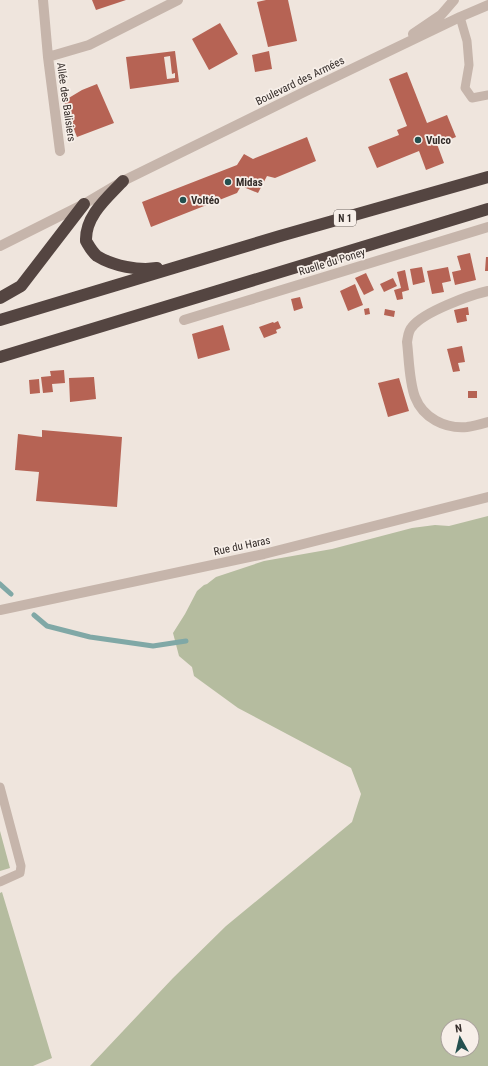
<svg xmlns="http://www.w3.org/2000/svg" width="488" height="1066" font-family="'Roboto Condensed',sans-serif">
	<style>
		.green { fill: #b5bc9f; fill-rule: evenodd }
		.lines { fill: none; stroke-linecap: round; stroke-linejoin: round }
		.stream { stroke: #80a8a6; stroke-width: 5 }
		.building { fill: #b66354; fill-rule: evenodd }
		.lane { stroke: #c6b5ab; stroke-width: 9 }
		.street { stroke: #c6b5ab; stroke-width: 10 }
		.highway { stroke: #544541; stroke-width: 12 }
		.poi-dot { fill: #24504f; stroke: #f7efe9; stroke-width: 1.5 }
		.labels { text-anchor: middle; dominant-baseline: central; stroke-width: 3.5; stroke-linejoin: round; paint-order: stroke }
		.shield { fill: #f7efe9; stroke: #6e6663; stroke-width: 1 }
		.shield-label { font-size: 10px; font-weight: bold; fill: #342c29 }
		.street-label { font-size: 11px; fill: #342c29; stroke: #f7efe9 }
		.poi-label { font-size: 11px; font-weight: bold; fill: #342c29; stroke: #f7efe9; text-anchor: start }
	</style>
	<rect width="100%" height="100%" fill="#efe5dd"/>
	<path class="green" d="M488 516V1066H90L173 978 226 926 352 822 361 794 351 768 238 708 194 676 192 667 179 656 173 633 185 614 197 591 204 585 207 584 216 577 264 561 332 549 412 528 435 525 449 526ZM448 1026H472V1050H448Z
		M0 831 10 868 0 871Z
		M2 892 52 1058 33 1066H0V893Z"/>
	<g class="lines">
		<path class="stream" d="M0 584 11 594
			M34 615 47 626 90 637 153 646 186 641"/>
	</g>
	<path class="building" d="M92 0H126L96 10Z
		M266 0H288L297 41 268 47 257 2Z
		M220 23 238 54 209 70 192 39Z
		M175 51 179 82 130 89 126 57ZM170 56 172 74 175 73V78L167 79 164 57Z
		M269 51 272 69 255 72 252 55Z
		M407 72 427 123 447 115 456 137 437 144 444 163 426 170 419 151 377 168 368 147 399 135 397 130 407 126 389 79Z
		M97 84 114 123 77 137 64 105 67 99 82 90Z
		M307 137 316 161 275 178 267 176 258 193 241 186 237 193 151 227 142 202 237 165 244 154 253 159Z
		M470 253 476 280 455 285 452 272 461 270 457 256Z
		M486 257H488V271H485Z
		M422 267 425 282 413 285 410 269Z
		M448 267 451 281 442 283 444 292 432 294 427 271Z
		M405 270 409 290 402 292 403 299 397 300 394 290 401 288 397 272Z
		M366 273 374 290 364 295 355 278Z
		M393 278 397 286 384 292 380 284Z
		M355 284 363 305 348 311 340 291Z
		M300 297 303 308 294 311 291 299Z
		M468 307 469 315H466L467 321 457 323 454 310Z
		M369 308 370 314 365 315 364 309Z
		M385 309 395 311 394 317 384 315Z
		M278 321 281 328 276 330 277 333 264 338 259 327 273 322 274 323Z
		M223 325 230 350 198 359 192 334Z
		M462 346 465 362 458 363 460 371 453 372 447 349Z
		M64 370 65 383 52 384 53 392 43 393 41 377 51 376 50 371Z
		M94 377 96 399 70 402 69 378Z
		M399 378 409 411 388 417 378 383Z
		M39 379 40 393 30 394 29 380Z
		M468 391H477V398H468Z
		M42 430 122 437 117 507 36 501 39 472 15 470 18 434 42 437Z"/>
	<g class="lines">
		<path class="lane" d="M460 17 467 41 469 65 465 88 472 98 488 95
			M0 787 21 866 20 873 0 882"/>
		<path class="street" d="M43 0 48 57 60 151
			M413 34 441 15 454 0
			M48 57 89 45 178 0
			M0 246 84 204 123 181 308 90 460 17 488 5
			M488 291C470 295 423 312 412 327 408 331 408 337 407 342 409 358 409 381 415 397 423 418 445 429 467 427 474 426 481 424 488 422
			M184 320 488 227
			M0 610 264 554 488 497"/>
		<path class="highway" d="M123 181C107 198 85 216 86 241 89 246 92 252 97 256 113 266 139 271 157 268
			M0 298 21 286 84 204
			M0 320 280 236 488 177
			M0 357 488 209"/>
	</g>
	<g class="poi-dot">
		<circle cx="418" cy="140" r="4"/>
		<circle cx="228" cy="182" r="4"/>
		<circle cx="183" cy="200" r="4"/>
	</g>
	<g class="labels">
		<rect class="shield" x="334" y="210" width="22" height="16" rx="3"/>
		<g class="shield-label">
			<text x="345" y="218">N 1</text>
		</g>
		<g class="street-label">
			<text transform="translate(300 81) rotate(-26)">Boulevard des Armées</text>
			<text transform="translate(66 102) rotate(82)">Allée des Balisiers</text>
			<text transform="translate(332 262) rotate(-17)">Ruelle du Poney</text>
			<text transform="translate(242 546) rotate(-12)">Rue du Haras</text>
		</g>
		<g class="poi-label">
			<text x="426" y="140">Vulco</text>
			<text x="236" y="182">Midas</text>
			<text x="191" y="200">Voltéo</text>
		</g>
	</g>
	<g transform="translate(460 1038) rotate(352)"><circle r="19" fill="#f7efe9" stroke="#a9a19c"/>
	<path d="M0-3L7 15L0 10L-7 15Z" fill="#24504f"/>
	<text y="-6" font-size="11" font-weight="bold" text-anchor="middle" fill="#342c29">N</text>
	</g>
</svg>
